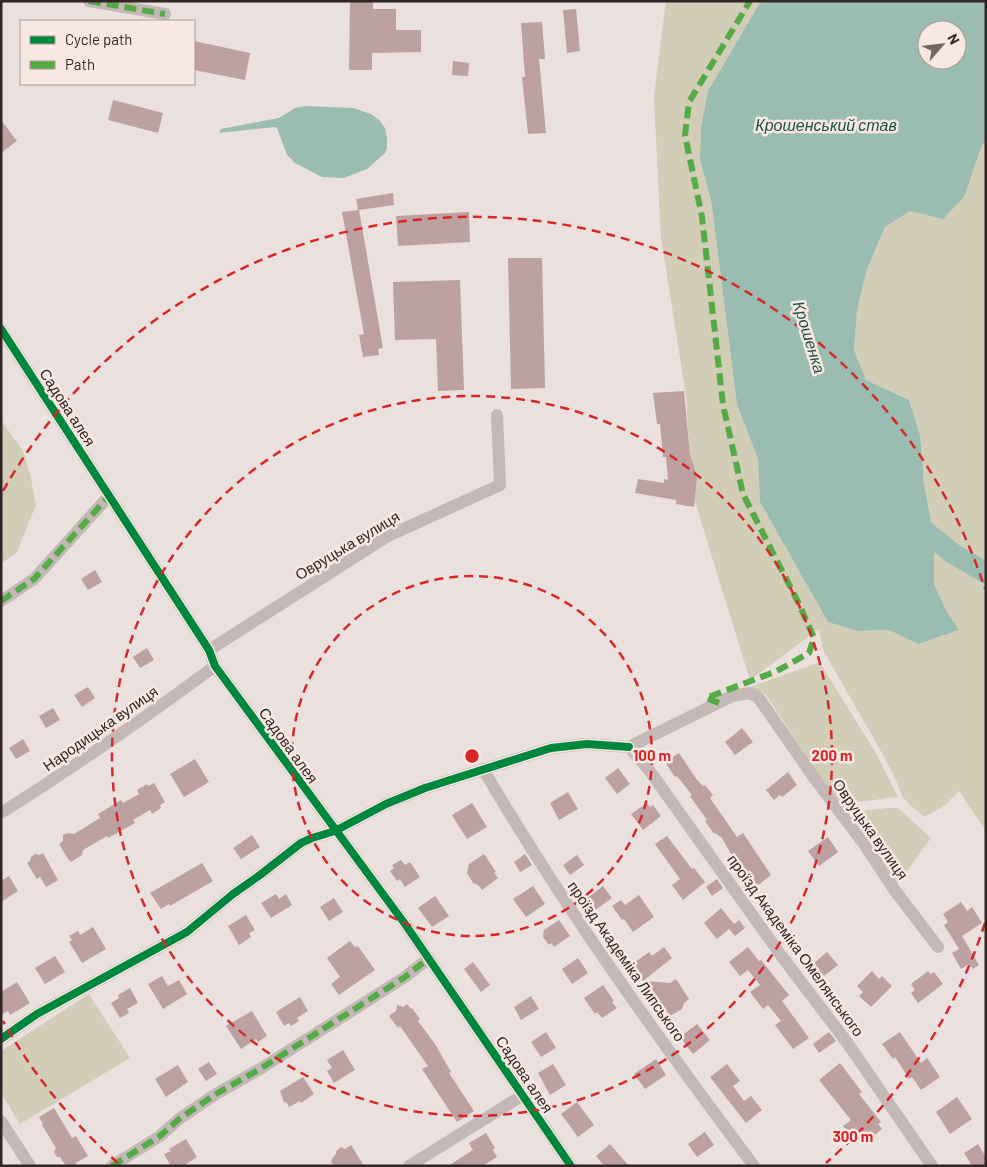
<svg xmlns="http://www.w3.org/2000/svg" width="987" height="1167" font-family="Barlow,sans-serif">
	<style>
		.green { fill: #d1cdb7 }
		.water { fill: #9abcb1; fill-rule: evenodd }
		.lines { fill: none; stroke-linecap: round; stroke-linejoin: round }
		.river { stroke: #9abcb1; stroke-width: 21 }
		.building { fill: #bda0a0 }
		.minor { stroke: #c3b8b6; stroke-width: 12 }
		.quiet { stroke: #54aa44; stroke-width: 6; stroke-dasharray: 12 6; stroke-linecap: butt }
		.cycleway-casing { stroke: #f8e8e3; stroke-width: 11 }
		.cycleway { stroke: #00873e; stroke-width: 8 }
		.ring { fill: none; stroke: #d62828; stroke-width: 2.5; stroke-dasharray: 9 6 }
		.labels { text-anchor: middle; dominant-baseline: central; stroke-width: 5; stroke-linejoin: round; paint-order: stroke }
		.street-label { font-size: 15px; fill: #332525; stroke: #f8e8e3 }
		.water-label { font-size: 16px; font-style: italic; fill: #1c5345; stroke: #f8e8e3 }
		.centre { fill: #d62828; stroke: #f8e8e3; stroke-width: 2.5 }
		.ring-label { font-size: 15px; text-anchor: middle; font-weight: bold; fill: #d62828; stroke: #f8e8e3; stroke-width: 5; stroke-linejoin: round; paint-order: stroke }
	</style>
	<rect width="100%" height="100%" fill="#eae0dd"/>
	<path class="green" d="M666 1H761L708 91 700 160 711 200 737 404 758 459 760 502 828 622 857 631 889 630 918 644 959 630 947 612 934 584V538L924 483 920 435 909 400 866 380 854 350 857 310 867 269 885 227 910 211 980 150 986 138V831L959 791 944 806 924 817 909 804 902 796 895 778 882 753 823 650 819 629 750 680 692 492 686 396 661 237 654 97Z
		M1 420 23 451 30 474 36 505 16 554 1 563Z
		M817 663 822 666 877 755 898 797C878 798 852 807 834 798L766 695 760 691 747 688Z
		M888 808H898L931 838 897 885 852 814 862 811Z
		M89 994 130 1058 20 1124 1 1093V1051Z"/>
	<path class="water" d="M761 1H986V138L980 150 964 197 943 219 910 211 885 227 867 269 857 310 854 350 866 380 909 400 920 435 924 483 934 538V584L947 612 959 630 918 644 889 630 857 631 828 622 760 502 758 459 737 404 711 200 700 160 701 128 708 91ZM927 30H957V60H927Z
		M306 106 353 108 371 114 380 121 385 128 387 139V148L385 153 367 169 344 178 322 177 295 163 287 155 277 128 275 127 219 133 221 129 279 118 295 108Z"/>
	<g class="lines">
		<path class="river" d="M911 520 952 553 986 573"/>
	</g>
	<path class="building" d="M350 1H373V9H396V30H421V52L372 53V70H349Z
		M576 9 580 51 567 53 563 10Z
		M542 22 545 59H539L546 133 528 134 522 77H525L521 23Z
		M194 41 250 53 245 80 194 70Z
		M453 61 469 63 468 76 452 75Z
		M113 100 163 113 158 133 108 120Z
		M1 120 17 141 1 153Z
		M393 193 394 205 359 210 383 348 378 349 379 355 363 357 359 335 364 334 342 212 358 210 356 199Z
		M469 212 470 242 398 246 396 216Z
		M508 258H542L545 388 511 389Z
		M460 280 464 390 438 391 436 339 395 340 393 282Z
		M684 391 690 455 697 476 694 507 676 504V500L635 493 638 479 664 483V479L668 480 666 457H663L660 424H657L653 393Z
		M95 570 102 582 88 590 81 579Z
		M147 648 154 660 140 668 133 657Z
		M88 687 95 698 82 707 74 695Z
		M53 708 60 720 46 728 39 716Z
		M742 728 753 742 735 755 725 742Z
		M23 739 30 751 16 759 9 748Z
		M679 753 697 780 703 786 705 785 713 795 710 798 737 837 743 833 771 875 757 886 740 863 737 865 722 838 715 833 714 834 705 821 707 820 690 796 692 795 677 776 675 777 665 762Z
		M195 759 209 782 184 797 170 774Z
		M618 768 630 784 617 794 605 778Z
		M788 772 797 785 782 797 780 795 774 800 766 790Z
		M154 783 165 802 160 805 161 808 152 814 150 810 133 820 135 823 108 838 107 836 83 850 82 855 71 862 68 859 59 844 63 841V835L68 833 74 834 100 818 98 814 121 800 123 803 139 794 137 790 147 784 148 786Z
		M568 792 578 809 559 820 550 803Z
		M472 803 487 827 467 839 452 815Z
		M647 803 650 807 653 805 661 816 643 830 631 814Z
		M252 835 260 847 241 859 233 848Z
		M667 836 692 869 694 868 705 882 683 900 672 885 680 879 655 844Z
		M828 837 838 852 819 866 808 851Z
		M43 853 58 880 46 887 40 877 37 879 27 863 30 861 31 857 35 854 40 855Z
		M484 854 496 872 494 873 498 878 482 890 478 885 473 883 467 873 469 864Z
		M525 854 532 865 520 872 514 862Z
		M577 855 584 865 570 875 563 865Z
		M401 860 405 865 410 862 420 877 405 887 400 879 397 881 390 871 394 868 392 865Z
		M202 863 213 881 170 906 169 904 161 909 150 893Z
		M9 876 18 891 1 902V881Z
		M717 879 723 888 712 896 706 887Z
		M533 886 545 904 526 917 513 899Z
		M603 886 612 898 594 911 586 899Z
		M276 894 279 899 286 894 292 905 271 918 261 903Z
		M639 895 654 917 633 932 624 919 622 920 612 906 621 900 625 905Z
		M435 896 449 916 432 927 418 908Z
		M334 898 343 912 329 921 320 907Z
		M961 902 967 911 972 907 982 923 962 936 979 965 973 969 969 964 961 969 952 953 959 949 944 925 948 922 943 914Z
		M721 908 734 924 739 920 745 928 735 936 729 929 717 939 704 923Z
		M246 915 255 930 249 933 251 937 239 945 228 926Z
		M559 920 570 936 554 947 551 943 549 945 543 937 544 930Z
		M93 927 106 949 82 963 69 942 72 940 69 936 78 931 80 935Z
		M350 941 355 947 358 946 375 970 339 995 331 984 340 977 327 958Z
		M664 947 672 958 643 981 631 965 649 952 652 956Z
		M748 947 759 961 761 960 789 995 782 1001 809 1038 793 1049 775 1025 781 1021 768 1005 763 1009 750 992 760 985 748 970 740 976 729 962Z
		M827 952 838 965 824 976 814 963Z
		M55 956 65 972 45 984 35 968Z
		M578 958 588 973 572 984 562 969Z
		M473 962 490 985 481 992 464 969Z
		M872 971 879 979 882 976 892 986 871 1007 859 996 863 992 857 986Z
		M928 971 931 974 934 972 943 984 918 1003 911 993 915 990 911 984Z
		M162 976 168 986 179 980 187 994 163 1009 148 984Z
		M676 979 689 999 684 1003 682 1009 670 1016 646 981 670 983Z
		M17 982 30 1003 10 1015 8 1011 1 1015V992Z
		M603 985 614 1001 612 1002 617 1008 602 1018 597 1012 595 1014 584 998Z
		M130 988 138 1003 127 1009 129 1013 120 1018 111 1003 119 998 118 995Z
		M531 996 539 1009 521 1020 514 1007Z
		M300 997 308 1011 297 1018 299 1021 291 1026 289 1023 284 1026 276 1012Z
		M407 1004 411 1009 412 1008 420 1019 418 1021 435 1044 451 1072 449 1073 474 1111 457 1122 422 1069 428 1066 400 1026 398 1028 389 1016 396 1011 397 1005 403 1007Z
		M252 1011 267 1036 258 1042 256 1039 241 1049 226 1026Z
		M697 1024 710 1040 693 1054 680 1037Z
		M546 1032 556 1048 541 1057 531 1042Z
		M829 1032 836 1041 819 1053 813 1044Z
		M900 1032 921 1063 927 1058 940 1077 921 1090 912 1077 909 1079 895 1057 893 1059 882 1044Z
		M343 1050 355 1070 334 1083 327 1071 332 1068 327 1060Z
		M656 1059 666 1075 645 1089 634 1074Z
		M209 1062 217 1074 206 1081 198 1069Z
		M840 1063 862 1092 859 1094 881 1122 878 1124 882 1129 871 1138 867 1133 855 1142 843 1126 851 1120 819 1080Z
		M553 1064 566 1085 550 1095 538 1073Z
		M727 1064 740 1081 733 1086 744 1101 751 1096 762 1110 746 1123 710 1077Z
		M178 1065 188 1082 166 1097 155 1079Z
		M303 1077 314 1094 301 1103 300 1101 289 1107 287 1103 284 1102 280 1091Z
		M957 1097 972 1119 950 1134 936 1112Z
		M577 1102 594 1125 578 1137 561 1114Z
		M54 1108 72 1138 76 1136 88 1156 76 1163V1166H66L60 1157H57L54 1152 56 1148 42 1125 43 1124 39 1117Z
		M705 1132 714 1145 697 1157 688 1144Z
		M486 1133 495 1148 493 1150 497 1157 482 1166H448L473 1150 469 1143Z
		M186 1139 197 1157 183 1166H171L164 1154 171 1151 169 1149Z
		M610 1144 629 1166H604L596 1156Z
		M978 1144 986 1157V1166H972L964 1153Z
		M351 1145 364 1166H334L331 1162 333 1157 336 1154V1151L341 1147 345 1149Z"/>
	<g class="lines">
		<path class="minor" d="M89 1 165 14
			M1 329 209 650 215 666 405 924 571 1166
			M1 601 34 579 109 496
			M209 650 388 536 500 485 497 415
			M629 747 649 770 783 958 846 1041 932 1166
			M629 747 732 696 749 693 758 697 815 779 864 844 893 888 938 947
			M483 769C564 907 658 1038 754 1166
			M1 813C74 767 145 718 215 666
			M1 1039 37 1014 187 932 233 894 260 875 301 843 312 838 335 831 386 804 425 788 551 748 587 744 629 747
			M1 1121 30 1166
			M112 1166 160 1136 179 1119 216 1094 260 1069 405 977 429 958
			M409 1166 523 1095"/>
		<path class="quiet" d="M89 1 165 14
			M1 601 34 579 109 496
			M719 703 706 698 777 671 809 653 814 638 799 604 743 494 723 405 702 217 685 135 689 102 750 1
			M112 1166 160 1136 179 1119 216 1094 260 1069 405 977 429 958"/>
		<defs>
			<path id="cycleway" d="M1 329 209 650 215 666 405 924 571 1166
				M1 1039 37 1014 187 932 233 894 260 875 301 843 312 838 335 831 386 804 425 788 551 748 587 744 629 747"/>
		</defs>
		<use href="#cycleway" class="cycleway-casing"/>
		<use href="#cycleway" class="cycleway"/>
	</g>
	<g class="ring">
		<circle cx="472" cy="756" r="180"/>
		<circle cx="472" cy="756" r="360"/>
		<path d="M985 923A539 539 0 0 1 826 1163M118 1163A539 539 0 0 1 3 1021M3 491A539 539 0 0 1 985 589"/>
	</g>
	<g class="labels">
		<g class="street-label">
			<text transform="translate(68 407) rotate(57)">Садова алея</text>
			<text transform="translate(347 545) rotate(-31)">Овруцька вулиця</text>
			<text transform="translate(100 728) rotate(-35)">Народицька вулиця</text>
			<text transform="translate(289 745) rotate(54)">Садова алея</text>
			<text transform="translate(871 829) rotate(55)">Овруцька вулиця</text>
			<text transform="translate(796 945) rotate(54)">проїзд Академіка Омелянського</text>
			<text transform="translate(627 961) rotate(55)">проїзд Академіка Липського</text>
			<text transform="translate(525 1074) rotate(56)">Садова алея</text>
		</g>
		<g class="water-label">
			<text x="826" y="124">Крошенський став</text>
			<text transform="translate(810 337) rotate(73)">Крошенка</text>
		</g>
	</g>
	<circle cx="472" cy="756" r="8" class="centre"/>
	<g class="ring-label">
		<text x="652" y="761">100 m</text>
		<text x="832" y="761">200 m</text>
		<text x="853" y="1142">300 m</text>
	</g>
	<rect width="987" height="1167" fill="none" stroke="#332525" stroke-width="5"/>
	<rect x="20" y="20" width="175" height="65" fill="#f8e8e3" stroke="#a99a97"/>
	<rect x="30" y="36" width="25" height="8" fill="#00873e" stroke="#a99a97"/>
	<text x="65" y="45" font-size="15" fill="#332525">Cycle path</text>
	<rect x="30" y="61" width="25" height="8" fill="#54aa44" stroke="#a99a97"/>
	<text x="65" y="70" font-size="15" fill="#332525">Path</text>
	<g transform="translate(942 45) rotate(62)"><circle r="24" fill="#f8e8e3" stroke="#a99a97"/>
	<path d="M0-4L9 19L0 12L-9 19Z" fill="#736665"/>
	<text y="-8" font-size="14" font-weight="bold" text-anchor="middle" fill="#332525">N</text>
	</g>
</svg>
